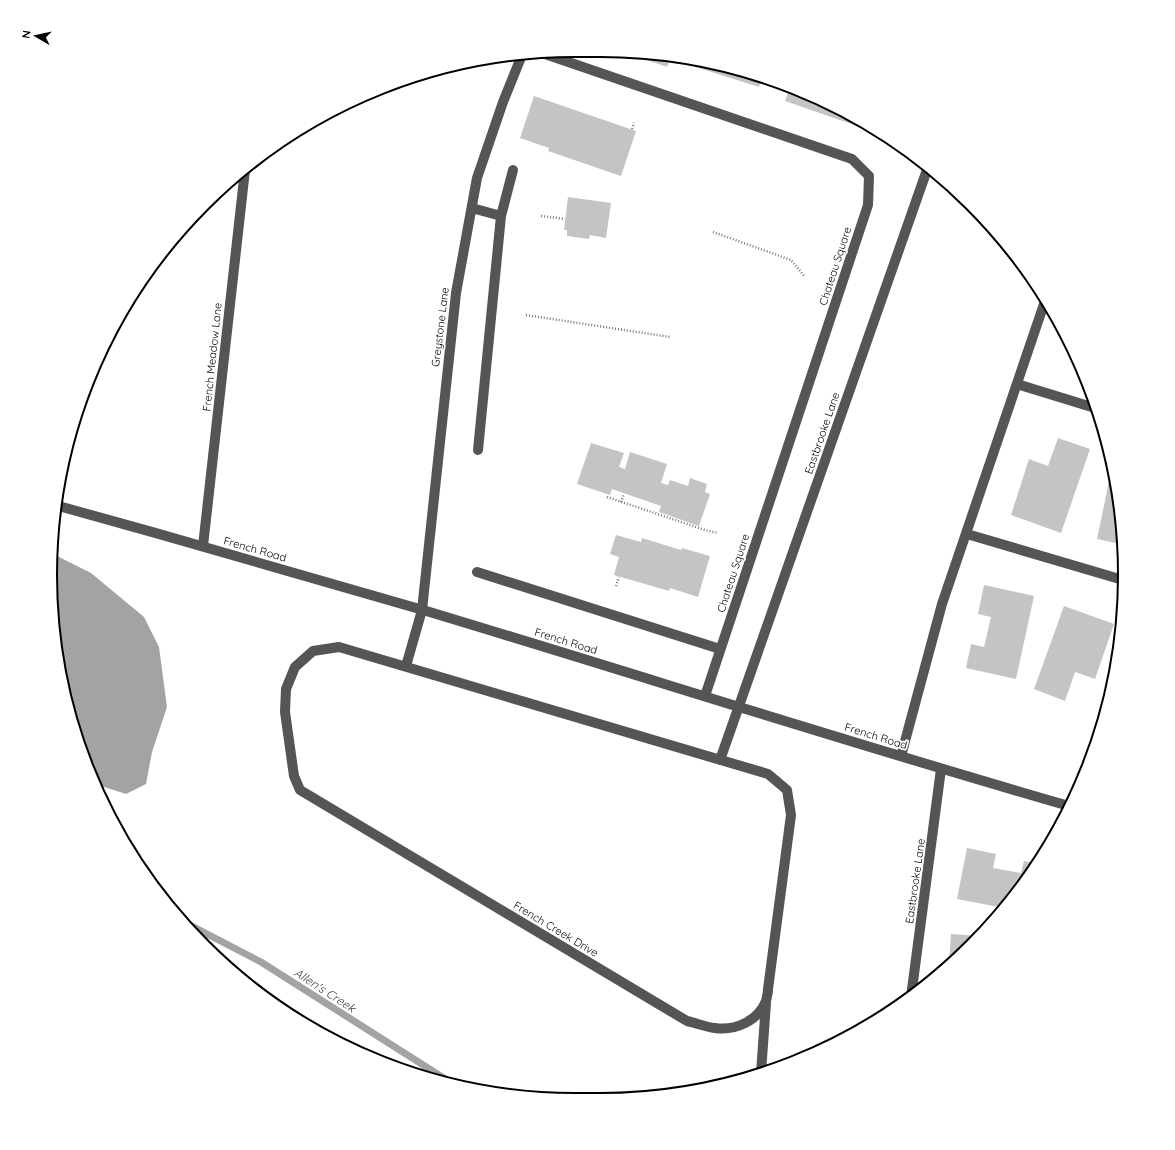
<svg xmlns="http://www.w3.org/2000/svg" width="1175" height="1150" font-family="Quicksand,sans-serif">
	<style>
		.water { fill: #a3a3a3 }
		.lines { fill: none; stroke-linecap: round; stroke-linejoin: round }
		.stream { stroke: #a3a3a3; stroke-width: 7 }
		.building { fill: #c4c4c4 }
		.path { stroke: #777; stroke-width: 2.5; stroke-dasharray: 1 2; stroke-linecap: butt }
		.minor { stroke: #555; stroke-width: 10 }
		.labels { text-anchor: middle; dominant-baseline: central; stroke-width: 3.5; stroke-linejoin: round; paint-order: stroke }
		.street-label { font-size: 11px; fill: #000; stroke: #fff }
		.water-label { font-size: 12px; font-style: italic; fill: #444; stroke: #fff }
		.rim { fill: none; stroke: #000; stroke-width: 2 }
	</style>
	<rect width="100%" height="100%" fill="#fff"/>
	<path class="water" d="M53 554 91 573 144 617 159 647 167 707 152 752 146 784 126 794 101 786 95 782 68 711 51 609Z"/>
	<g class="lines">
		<path class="stream" d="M184 922 261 962 450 1082"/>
	</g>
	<path class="building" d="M624 52 669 55 762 76 759 87 670 59 667 67Z
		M790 87 863 120 883 135 785 101Z
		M534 96 636 131 621 176 548 151 549 148 520 138Z
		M568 197 611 203 606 238 590 235 589 239 567 236V230H564Z
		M1075 353V355L1080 367 1072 365Z
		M1058 438 1090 449 1061 533 1011 515 1029 459 1048 466Z
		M591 443 624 453 619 467 625 469 630 452 667 464 661 483 668 485 670 480 688 486 690 478 707 484 705 492 710 494 699 526 659 512 661 506 612 489 610 495 577 484Z
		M1112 467 1124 541V545L1097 539Z
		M616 535 641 542 642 538 681 550 682 548 710 556 698 597 670 588 669 591 614 575 619 557 610 554Z
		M984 585 1034 596 1016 679 966 668 971 644 984 647 991 617 978 614Z
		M1064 606 1114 624 1095 679 1075 672 1065 701 1034 689Z
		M967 848 996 854 993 868 1021 873 1024 861 1036 863 1004 908 957 899Z
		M951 934 979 936 949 964Z"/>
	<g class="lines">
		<path class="path" d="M632 129 634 123
			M541 216 565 219
			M713 232 791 260 805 277
			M526 315 670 337
			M607 497 705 530 718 533
			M621 502 624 494
			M616 586 619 577"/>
		<path class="minor" d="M542 53 852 159 869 176 868 205 705 696
			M472 208 501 216 478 450
			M501 216 513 170
			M1017 384 1095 408
			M55 505C178 539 301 574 423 610 639 675 853 744 1069 806
			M967 534 1123 580
			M203 546 245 170
			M477 572 720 649
			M339 647 768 774 787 790 791 815 768 989C768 993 767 997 766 1001 758 1021 735 1031 715 1028 706 1027 696 1023 687 1021L300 790 294 776 285 712 286 689 295 667 313 651Z
			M406 666 422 610 456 293 477 178 503 102 522 55
			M901 756 942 604 1045 301
			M720 760 928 167
			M911 997 941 769
			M761 1073 766 1003"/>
	</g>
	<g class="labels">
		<g class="street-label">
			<text transform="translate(835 266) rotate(-72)">Chateau Square</text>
			<text transform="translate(440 327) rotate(-83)">Greystone Lane</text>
			<text transform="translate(212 357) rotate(-84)">French Meadow Lane</text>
			<text transform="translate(822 433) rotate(-71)">Eastbrooke Lane</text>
			<text transform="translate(255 549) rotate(16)">French Road</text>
			<text transform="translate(733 573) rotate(-72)">Chateau Square</text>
			<text transform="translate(566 641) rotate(17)">French Road</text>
			<text transform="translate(876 736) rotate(17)">French Road</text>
			<text transform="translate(915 881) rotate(-82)">Eastbrooke Lane</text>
			<text transform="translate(556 929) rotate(31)">French Creek Drive</text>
		</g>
		<g class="water-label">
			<text transform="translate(325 990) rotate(33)">Allen's Creek</text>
		</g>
	</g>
	<path d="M0 0H1175V1150H0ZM575 57H600A518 518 0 0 1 1118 575V575A518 518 0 0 1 600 1093H575A518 518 0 0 1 57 575V575A518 518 0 0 1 575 57Z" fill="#fff" fill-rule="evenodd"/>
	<path class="rim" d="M575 57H600A518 518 0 0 1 1118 575V575A518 518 0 0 1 600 1093H575A518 518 0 0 1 57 575V575A518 518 0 0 1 575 57Z"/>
	<g transform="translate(36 36) rotate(279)" stroke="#ffffff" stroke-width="3" paint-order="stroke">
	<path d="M0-3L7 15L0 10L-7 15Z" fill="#000000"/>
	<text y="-6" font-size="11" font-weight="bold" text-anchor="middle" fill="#000000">N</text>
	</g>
</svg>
